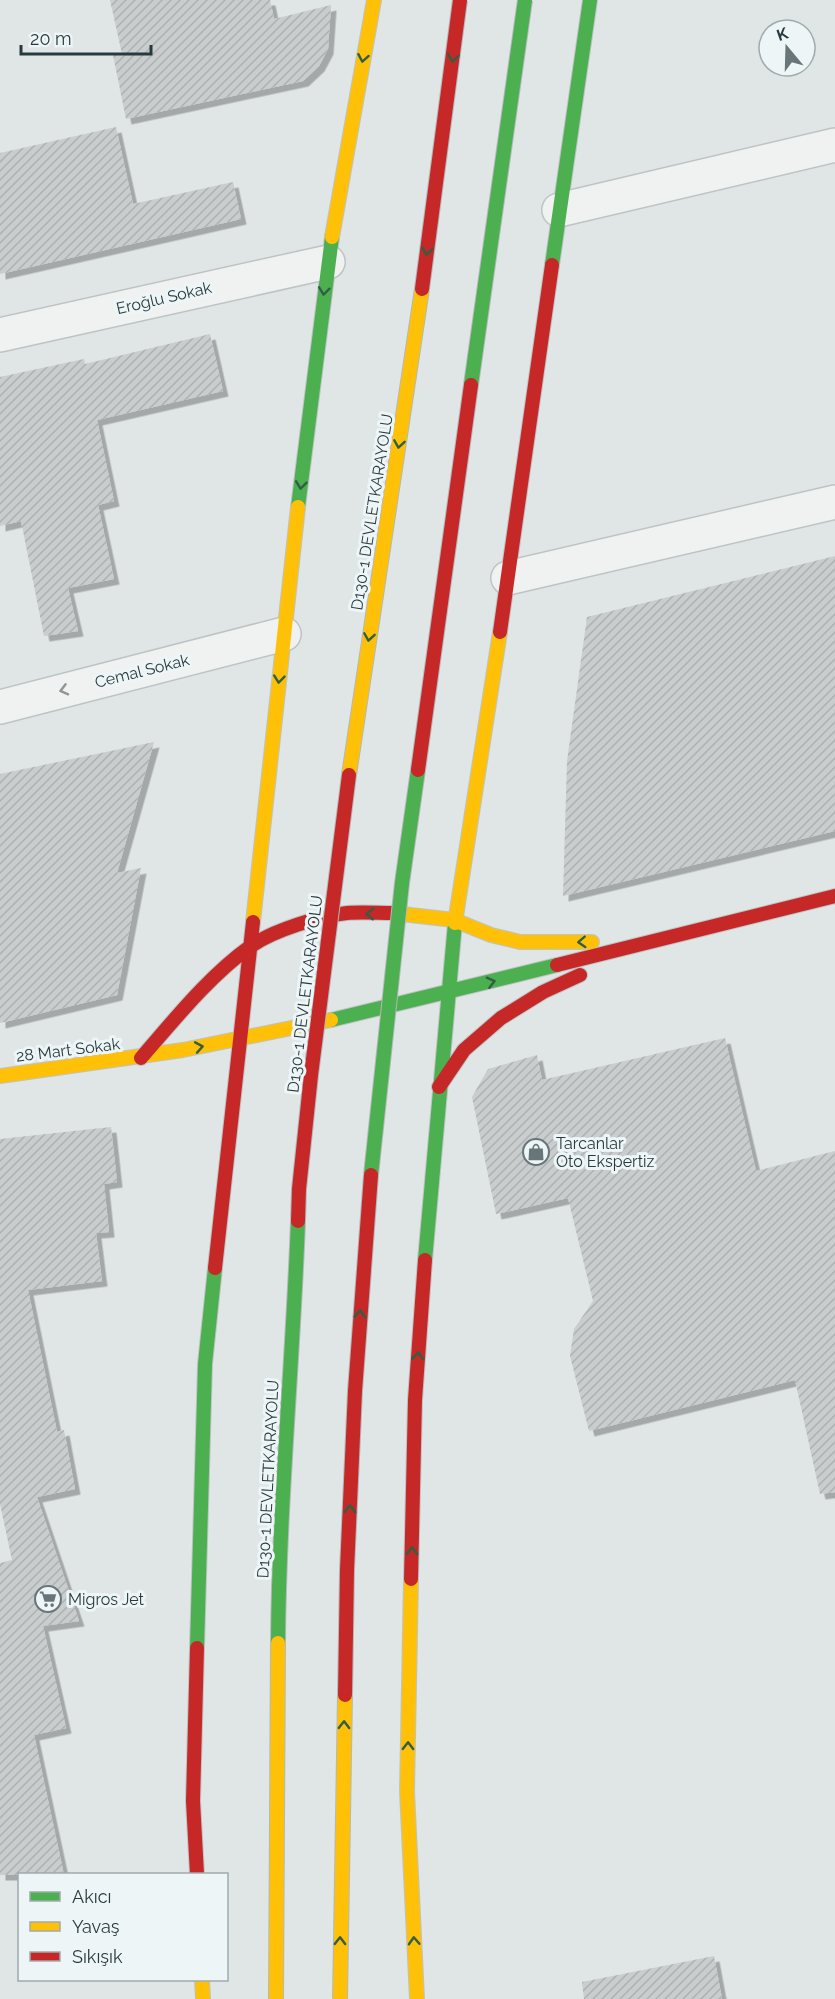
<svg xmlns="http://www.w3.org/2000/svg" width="835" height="1999" font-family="Raleway,sans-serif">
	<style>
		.building { fill: url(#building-hatch); filter: url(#shadow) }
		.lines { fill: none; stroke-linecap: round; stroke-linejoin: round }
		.street-casing { stroke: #bec3c4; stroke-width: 36 }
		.fast-casing { stroke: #bec3c4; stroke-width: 16 }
		.slow-casing { stroke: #bec3c4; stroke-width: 16 }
		.jam-casing { stroke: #bec3c4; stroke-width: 16 }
		.street { stroke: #f0f2f2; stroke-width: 33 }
		.fast { stroke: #4caf50; stroke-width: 14 }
		.slow { stroke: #ffc107; stroke-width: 14 }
		.jam { stroke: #c62828; stroke-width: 14 }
		.fast-bridge-casing { stroke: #b3b9bb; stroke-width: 16; stroke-linecap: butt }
		.slow-bridge-casing { stroke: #b3b9bb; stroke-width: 16; stroke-linecap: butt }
		.jam-bridge-casing { stroke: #b3b9bb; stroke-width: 16; stroke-linecap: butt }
		.fast-bridge { stroke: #4caf50; stroke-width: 14 }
		.slow-bridge { stroke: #ffc107; stroke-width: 14 }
		.jam-bridge { stroke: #c62828; stroke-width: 14 }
		.oneway { stroke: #325e44 }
		.oneway2 { stroke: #8c9698 }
		.labels { text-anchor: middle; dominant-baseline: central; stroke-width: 6; stroke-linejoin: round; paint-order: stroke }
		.street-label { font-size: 16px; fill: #273b3f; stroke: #eef5f6 }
		.poi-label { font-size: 16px; fill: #273b3f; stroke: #eef5f6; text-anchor: start }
	</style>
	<defs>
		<pattern id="building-hatch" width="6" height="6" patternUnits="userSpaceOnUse" patternTransform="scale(1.5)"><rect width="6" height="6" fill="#c9cdce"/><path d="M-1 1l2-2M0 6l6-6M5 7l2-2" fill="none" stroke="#adb1b2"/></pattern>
		<filter id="shadow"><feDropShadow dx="5.5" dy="5.5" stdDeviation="0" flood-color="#0004"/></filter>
	</defs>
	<rect width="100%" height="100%" fill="#e0e5e6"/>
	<path class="building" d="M110 0H270L274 19 331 5 328 49 319 66 303 81 126 119 113 55 122 54Z
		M116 127 133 204 233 182 241 219 0 274V153Z
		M210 334 223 391 97 420 114 501 98 505 114 579 68 588 78 631 44 636 21 521 0 526V377L84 359 85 364Z
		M835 556V831L563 896 567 761 587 617Z
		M154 742 117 873 141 868 117 995 0 1023V774Z
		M725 1038 756 1171 835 1151V1492L820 1494 795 1380 589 1431 570 1356 574 1329 593 1301 568 1198 496 1214 472 1097 488 1069 537 1055 542 1080Z
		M111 1127 117 1182 104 1184 109 1232 96 1233 102 1281 28 1290 57 1432 64 1430 75 1489 37 1497 79 1621 43 1626 66 1728 34 1735 64 1875H0V1563L12 1560 0 1504V1139Z
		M714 1956 722 1999H584L582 1982Z"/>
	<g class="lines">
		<defs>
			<path id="street" d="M559 210 835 145
				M0 335 328 262
				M508 578 835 502
				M0 707 284 634"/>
			<path id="fast" d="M552 265 590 0
				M298 507 332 237
				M331 1020 557 965
				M425 1260 455 923
				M197 1648 205 1364 215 1268"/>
			<path id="slow" d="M332 237 374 0
				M393 913 454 920 491 935 520 942H592
				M253 922 298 507
				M455 923 500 632
				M0 1076 183 1050 331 1020
				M411 1579 407 1791 417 1999
				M202 1980 203 1999"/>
			<path id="jam" d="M500 632 552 265
				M557 965 835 896
				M141 1058C175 1019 209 976 251 946 274 930 320 916 347 913 362 912 378 913 393 913
				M439 1087 464 1050 501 1018 543 992 580 975
				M215 1268 253 922
				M411 1579 415 1400 425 1260
				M197 1874 193 1801 197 1648"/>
		</defs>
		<use href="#street" class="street-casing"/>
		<use href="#fast" class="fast-casing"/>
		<use href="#slow" class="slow-casing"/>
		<use href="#jam" class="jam-casing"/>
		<use href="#street" class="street"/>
		<use href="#fast" class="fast"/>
		<use href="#slow" class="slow"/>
		<use href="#jam" class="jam"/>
		<defs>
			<path id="fast-bridge" d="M471 385 525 0
				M371 1175 402 883 418 770
				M278 1643C279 1502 293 1362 298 1221"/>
			<path id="slow-bridge" d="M349 775 422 289
				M276 1999 278 1643
				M340 1999 345 1695"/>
			<path id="jam-bridge" d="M422 289 460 0
				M418 770 471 385
				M298 1221 299 1189 311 1075 349 775
				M345 1695 347 1570 355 1391 371 1175"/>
		</defs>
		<use href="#fast-bridge" class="fast-bridge-casing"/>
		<use href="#slow-bridge" class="slow-bridge-casing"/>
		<use href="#jam-bridge" class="jam-bridge-casing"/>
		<use href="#fast-bridge" class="fast-bridge"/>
		<use href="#slow-bridge" class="slow-bridge"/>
		<use href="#jam-bridge" class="jam-bridge"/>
	</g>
	<defs><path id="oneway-chevron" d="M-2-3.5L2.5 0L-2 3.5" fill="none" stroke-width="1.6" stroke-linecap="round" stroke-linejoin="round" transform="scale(1.5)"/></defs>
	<g class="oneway">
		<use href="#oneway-chevron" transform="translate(363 58) rotate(100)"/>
		<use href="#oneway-chevron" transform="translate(453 58) rotate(98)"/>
		<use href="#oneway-chevron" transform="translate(427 251) rotate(98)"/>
		<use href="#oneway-chevron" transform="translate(324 291) rotate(97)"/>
		<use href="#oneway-chevron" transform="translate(399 444) rotate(99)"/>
		<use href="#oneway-chevron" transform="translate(301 485) rotate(97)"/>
		<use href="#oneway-chevron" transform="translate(369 637) rotate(99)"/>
		<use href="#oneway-chevron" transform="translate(279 679) rotate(96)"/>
		<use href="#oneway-chevron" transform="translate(370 914) rotate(-178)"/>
		<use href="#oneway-chevron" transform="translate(582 942) rotate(177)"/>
		<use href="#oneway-chevron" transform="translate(491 982) rotate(-14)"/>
		<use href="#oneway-chevron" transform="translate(199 1047) rotate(-10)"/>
		<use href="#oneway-chevron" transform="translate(360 1314) rotate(-86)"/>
		<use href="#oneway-chevron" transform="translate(418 1356) rotate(-86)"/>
		<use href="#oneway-chevron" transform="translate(350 1509) rotate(-88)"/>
		<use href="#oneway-chevron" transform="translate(412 1551) rotate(-89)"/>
		<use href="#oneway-chevron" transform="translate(344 1725) rotate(-89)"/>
		<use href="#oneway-chevron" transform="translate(408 1746) rotate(-89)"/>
		<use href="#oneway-chevron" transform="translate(340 1941) rotate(-89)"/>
		<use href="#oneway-chevron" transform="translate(414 1941) rotate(-93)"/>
	</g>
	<use class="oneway2" href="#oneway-chevron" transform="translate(64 690) rotate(166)"/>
	<defs>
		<symbol id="shop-ring" viewBox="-11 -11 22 22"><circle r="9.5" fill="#eef5f6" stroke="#687679" stroke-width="1.5"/><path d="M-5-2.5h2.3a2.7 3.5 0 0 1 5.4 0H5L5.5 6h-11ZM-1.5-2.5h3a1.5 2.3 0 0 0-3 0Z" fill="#687679"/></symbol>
		<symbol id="supermarket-ring" viewBox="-11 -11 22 22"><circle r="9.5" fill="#eef5f6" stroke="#687679" stroke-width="1.5"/><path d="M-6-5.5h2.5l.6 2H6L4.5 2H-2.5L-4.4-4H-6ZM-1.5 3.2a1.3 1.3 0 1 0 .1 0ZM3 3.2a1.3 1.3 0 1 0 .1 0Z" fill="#687679"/></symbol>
	</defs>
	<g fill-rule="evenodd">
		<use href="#shop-ring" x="521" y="1137" width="30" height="30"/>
		<use href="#supermarket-ring" x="33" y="1584" width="30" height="30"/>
	</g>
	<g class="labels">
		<g class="street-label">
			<text transform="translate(164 298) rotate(-13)">Eroğlu Sokak</text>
			<text transform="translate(372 512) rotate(-81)">D130-1 DEVLETKARAYOLU</text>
			<text transform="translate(142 671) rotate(-14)">Cemal Sokak</text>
			<text transform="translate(305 994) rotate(-83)">D130-1 DEVLETKARAYOLU</text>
			<text transform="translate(68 1050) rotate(-7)">28 Mart Sokak</text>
			<text transform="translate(268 1479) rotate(-87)">D130-1 DEVLETKARAYOLU</text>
		</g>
		<g class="poi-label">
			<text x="556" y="1143">Tarcanlar<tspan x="556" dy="18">Oto Ekspertiz</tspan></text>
			<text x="68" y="1599">Migros Jet</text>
		</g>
	</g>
	<rect x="18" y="1873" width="210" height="108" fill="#eef5f6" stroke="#9eabad" stroke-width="1.5"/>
	<rect x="30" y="1892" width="30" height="9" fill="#4caf50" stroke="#9eabad" stroke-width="1.5"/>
	<text x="72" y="1903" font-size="18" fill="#273b3f">Akıcı</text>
	<rect x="30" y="1922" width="30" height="9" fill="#ffc107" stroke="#9eabad" stroke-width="1.5"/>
	<text x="72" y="1933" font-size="18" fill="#273b3f">Yavaş</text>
	<rect x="30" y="1952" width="30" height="9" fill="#c62828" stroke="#9eabad" stroke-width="1.5"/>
	<text x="72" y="1963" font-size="18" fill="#273b3f">Sıkışık</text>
	<g transform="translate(787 48) rotate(341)"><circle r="28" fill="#eef5f6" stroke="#9eabad" stroke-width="1.5"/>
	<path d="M0-4.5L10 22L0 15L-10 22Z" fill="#687679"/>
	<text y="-9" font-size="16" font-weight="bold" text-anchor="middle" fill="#273b3f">K</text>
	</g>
	<path d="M21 45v9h130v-9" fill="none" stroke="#273b3f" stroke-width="3"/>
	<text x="30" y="45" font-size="18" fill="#273b3f" stroke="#eef5f6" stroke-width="4.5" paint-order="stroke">20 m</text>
</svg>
